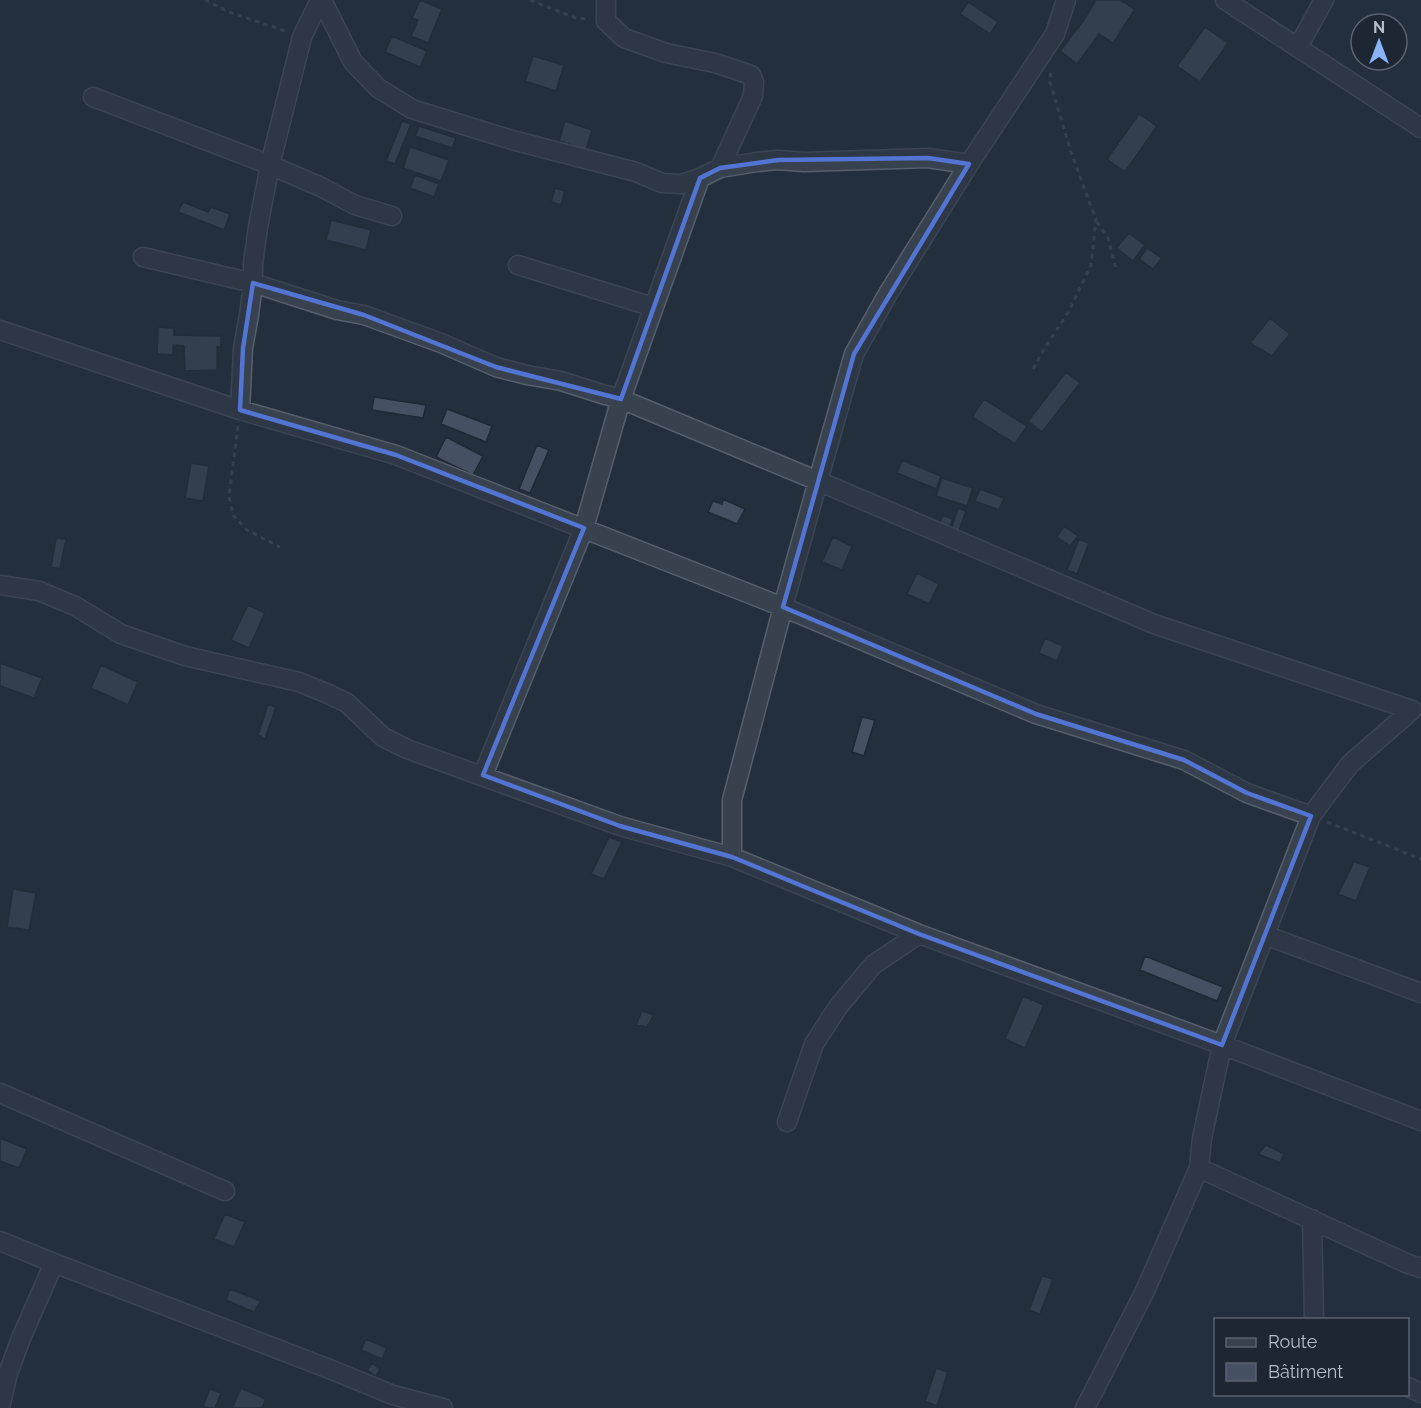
<svg xmlns="http://www.w3.org/2000/svg" width="1421" height="1408" font-family="Raleway,sans-serif">
	<style>
		.building { fill: #455162; stroke: #1f2835; stroke-width: 1.5 }
		.lines { fill: none; stroke-linecap: round; stroke-linejoin: round }
		.minor-casing { stroke: #565f6c; stroke-width: 21 }
		.path { stroke: #44595c; stroke-width: 3; stroke-dasharray: 4.5 4.5; stroke-linecap: butt }
		.minor { stroke: #38414e; stroke-width: 18 }
		.marked { fill: none; stroke: #5274d3; stroke-width: 4.5; stroke-linejoin: round }
	</style>
	<rect width="100%" height="100%" fill="#242f3e"/>
	<path class="building" d="M420 0 442 9 428 43 411 36 418 20 412 18Z
		M1096 0H1120L1135 9 1113 43 1099 34 1077 64 1060 51 1083 21Z
		M968 2 998 22 990 34 960 14Z
		M1205 27 1228 43 1200 82 1177 66Z
		M392 36 427 51 420 67 385 52Z
		M533 56 564 65 556 91 525 81Z
		M1139 114 1157 126 1125 172 1107 159Z
		M402 121 411 124 395 164 386 161Z
		M565 121 592 130 586 150 559 141Z
		M419 126 456 138 452 148 415 136Z
		M410 147 449 160 441 181 403 168Z
		M415 175 439 184 434 197 410 188Z
		M555 188 565 191 561 205 551 202Z
		M183 202 208 212 211 207 230 214 224 230 178 212Z
		M331 220 371 230 366 250 326 240Z
		M1129 233 1145 245 1133 261 1116 248Z
		M1147 248 1162 258 1153 269 1139 259Z
		M1270 318 1290 334 1272 356 1250 343Z
		M158 327 174 328V335L221 336V347H217V370L185 371 184 346 173 345V355L157 354Z
		M1066 372 1080 383 1042 432 1028 421Z
		M374 397 426 405 423 418 372 410Z
		M984 399 1027 426 1015 444 972 417Z
		M447 409 492 426 486 442 441 424Z
		M446 437 483 456 473 475 436 457Z
		M537 445 549 450 530 493 519 489Z
		M902 460 941 476 936 489 897 473Z
		M191 463 209 466 203 501 185 498Z
		M942 478 973 488 967 506 936 496Z
		M980 489 1004 498 999 510 975 501Z
		M723 499 745 509 737 524 708 512 713 501 722 504Z
		M958 508 966 511 959 531 951 529Z
		M943 515 953 519 949 528 939 524Z
		M1064 526 1078 536 1070 546 1057 537Z
		M833 537 852 546 842 570 822 562Z
		M56 538 66 539 60 569 51 567Z
		M1079 539 1089 543 1077 574 1067 570Z
		M917 573 939 584 929 604 907 594Z
		M248 605 265 613 249 648 231 640Z
		M1045 638 1063 646 1057 661 1039 653Z
		M0 663 42 678 34 698 0 686Z
		M101 665 138 682 128 705 91 688Z
		M268 704 276 707 265 739 258 735Z
		M862 717 875 720 864 756 852 752Z
		M609 837 622 842 604 879 591 874Z
		M1354 862 1370 867 1356 901 1338 894Z
		M13 889 36 893 29 930 7 927Z
		M1145 956 1223 987 1217 1001 1140 970Z
		M1023 996 1044 1005 1025 1048 1005 1039Z
		M642 1011 654 1015 647 1027 636 1025Z
		M0 1138 27 1149 19 1168 0 1161Z
		M1266 1145 1284 1154 1280 1163 1258 1154Z
		M225 1214 245 1222 234 1247 214 1239Z
		M1042 1276 1053 1279 1040 1314 1029 1310Z
		M230 1289 261 1301 254 1312 226 1300Z
		M366 1339 387 1348 382 1359 361 1350Z
		M372 1363 380 1369 376 1376 367 1370Z
		M936 1368 948 1372 937 1406 925 1401Z
		M241 1388 266 1399 262 1408H232Z
		M210 1389 221 1393 215 1408H209L203 1406Z"/>
	<g class="lines">
		<defs>
			<path id="minor" d="M322 0 353 62 378 88 412 109 512 140 636 172 662 183 681 184 700 178 720 168 757 162 778 160 804 162 928 158 969 164
				M606 0V21L624 38 666 53 715 63 751 75 754 82 753 96 720 168
				M1066 0 1055 34 969 164 889 292 854 354 818 481 1154 624 1412 710 1350 764 1311 816 1222 1045 1202 1138 1199 1168 1144 1293 1085 1408
				M1225 0 1421 128
				M1298 47 1324 0
				M93 97 270 165 321 187 355 205 392 216
				M700 178 621 399 818 481 783 607 732 800V857
				M143 257 253 283 337 310 364 315 441 343 496 367 527 375 561 381 602 394 621 399 584 528 483 775
				M518 265 653 307
				M0 330 240 410 396 455 783 607 1036 714 1184 760 1247 793 1311 816
				M240 410 243 348 249 315 253 283V264L258 227 270 165 302 37 320 0
				M0 585 39 591 75 606 121 634 185 656 299 682 326 693 347 703 383 737 407 749 620 826 732 857 919 934 1222 1045 1421 1121
				M1265 935 1421 993
				M0 1093 225 1191
				M787 1122 814 1044 838 1007 873 965 919 934
				M1199 1168 1406 1263 1421 1268
				M1312 1219 1314 1320
				M0 1241 54 1263 332 1370 393 1395 443 1408
				M1408 1387 1421 1393
				M0 1408 8 1373 22 1336 54 1263"/>
		</defs>
		<use href="#minor" class="minor-casing"/>
		<path class="path" d="M205 0 229 12 288 32
			M530 0 576 18 590 19
			M1097 222 1108 238 1116 269
			M1033 369 1046 346 1069 311 1091 265 1096 220 1071 152 1050 82 1051 70
			M238 426 229 496 233 515 247 530 280 547
			M1327 822 1421 859"/>
		<use href="#minor" class="minor"/>
	</g>
	<path d="M0 0H1421V1408H0ZM928 158 969 164 854 354 783 607 1036 714 1184 760 1247 793 1311 816 1222 1045 919 934 732 857 620 826 483 775 584 528 396 455 240 410 243 348 253 283 364 315 496 367 621 399 700 178 720 168 778 160Z" fill="#242f3e" fill-opacity=".55" fill-rule="evenodd"/>
	<path class="marked" d="M928 158 969 164 854 354 783 607 1036 714 1184 760 1247 793 1311 816 1222 1045 919 934 732 857 620 826 483 775 584 528 396 455 240 410 243 348 253 283 364 315 496 367 621 399 700 178 720 168 778 160Z"/>
	<rect x="1214" y="1318" width="195" height="78" fill="#1d2633" stroke="#59626f" stroke-width="1.5"/>
	<rect x="1226" y="1338" width="30" height="9" fill="#38414e" stroke="#59626f" stroke-width="1.5"/>
	<text x="1268" y="1348" font-size="18" fill="#b4bcc9">Route</text>
	<rect x="1226" y="1363" width="30" height="18" fill="#455162" stroke="#59626f" stroke-width="1.5"/>
	<text x="1268" y="1378" font-size="18" fill="#b4bcc9">Bâtiment</text>
	<g transform="translate(1379 42)"><circle r="28" fill="#1d2633" stroke="#59626f" stroke-width="1.5"/>
	<path d="M0-4.5L10 22L0 15L-10 22Z" fill="#8ab4f8"/>
	<text y="-9" font-size="16" font-weight="bold" text-anchor="middle" fill="#b4bcc9">N</text>
	</g>
</svg>
